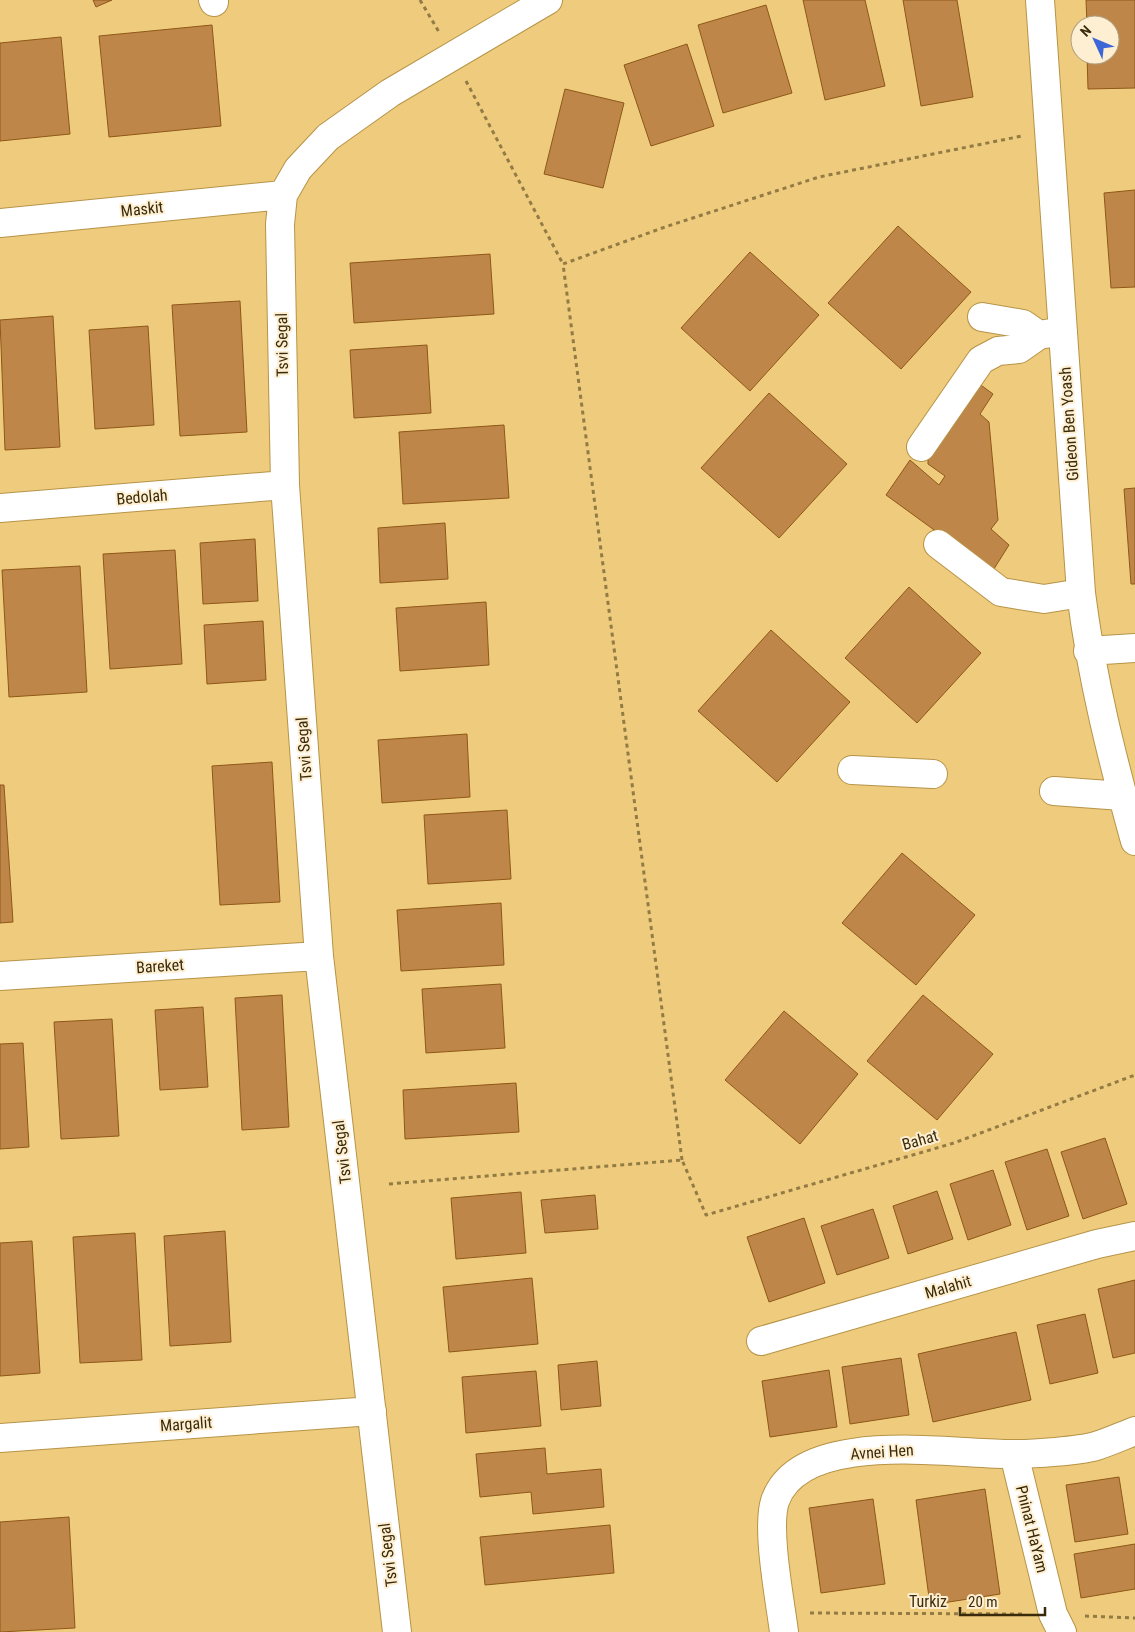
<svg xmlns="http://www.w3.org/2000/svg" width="1135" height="1632" font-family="'Roboto Condensed',sans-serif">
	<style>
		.building { fill: #bf864a; stroke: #8e5816 }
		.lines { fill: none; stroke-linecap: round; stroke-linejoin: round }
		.minor-casing { stroke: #b69447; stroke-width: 30 }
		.path { stroke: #937b44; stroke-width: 3; stroke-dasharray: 4 4; stroke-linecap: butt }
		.minor { stroke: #fff; stroke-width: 28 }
		.labels { text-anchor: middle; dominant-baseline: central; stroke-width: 4; stroke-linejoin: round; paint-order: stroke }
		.street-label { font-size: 16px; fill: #392b0a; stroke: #feefd2 }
	</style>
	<rect width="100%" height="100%" fill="#efcb7e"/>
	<path class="building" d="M93 0H112L96 7Z
		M803 0H865L885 86 825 100Z
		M903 0H957L973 97 921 106Z
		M1086 0H1135V88L1088 89 1087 55H1110V25H1087Z
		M766 5 792 93 723 113 698 25Z
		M212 25 221 126 109 137 99 36Z
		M61 37 70 134 0 141V43Z
		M687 44 714 126 651 146 624 65Z
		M565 89 624 103 603 188 544 174Z
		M1135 190V287L1111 288 1104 193Z
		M898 226 971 292 901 369 828 303Z
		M750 252 819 315 750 391 681 328Z
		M490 254 494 314 354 323 350 263Z
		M240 301 247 432 180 436 172 305Z
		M53 316 60 447 5 450 0 320Z
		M148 326 154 425 95 429 89 330Z
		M427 345 431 413 354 418 350 350Z
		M978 383 993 394 980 414 989 422 998 520 991 529 1009 545 992 572 886 495 910 460 939 485 945 476 928 464V452Z
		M769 393 847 464 779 538 701 468Z
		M504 425 509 498 403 504 399 432Z
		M1135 488V584H1131L1124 489Z
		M445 523 448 579 380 583 378 528Z
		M255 539 258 601 203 604 200 543Z
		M175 550 182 664 110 669 103 554Z
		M80 566 87 692 9 697 2 570Z
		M909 587 981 653 917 723 845 658Z
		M486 602 489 665 400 671 396 608Z
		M263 621 266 680 207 684 204 625Z
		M771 630 850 702 777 782 698 711Z
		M467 734 470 797 382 803 378 740Z
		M272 762 280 902 220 905 212 766Z
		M0 785H4L13 922 0 923Z
		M507 810 511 879 428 884 424 815Z
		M902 853 975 915 916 985 842 923Z
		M501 903 504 965 401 971 397 910Z
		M501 984 505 1048 426 1053 422 989Z
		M282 995 289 1127 242 1130 235 998Z
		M923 995 993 1054 937 1120 867 1061Z
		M203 1007 208 1087 160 1090 155 1010Z
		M784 1011 858 1074 800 1144 725 1080Z
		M112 1019 119 1136 61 1139 54 1022Z
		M23 1043 29 1147 0 1149V1044Z
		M516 1083 519 1132 405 1139 403 1090Z
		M1105 1138 1127 1204 1083 1219 1061 1152Z
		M1047 1149 1069 1216 1027 1230 1005 1162Z
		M993 1170 1011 1225 968 1240 950 1184Z
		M937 1191 953 1239 908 1254 893 1206Z
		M521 1192 526 1253 456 1259 451 1198Z
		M595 1195 598 1229 545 1233 541 1200Z
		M873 1209 889 1258 837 1275 821 1226Z
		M804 1218 825 1283 769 1302 747 1237Z
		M225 1231 231 1342 170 1346 164 1236Z
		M135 1233 142 1360 80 1363 73 1237Z
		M32 1241 40 1373 0 1376V1243Z
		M532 1278 538 1344 449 1352 443 1287Z
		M1135 1280V1353L1113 1358 1098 1289Z
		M1085 1314 1098 1373 1050 1384 1037 1325Z
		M1016 1332 1031 1400 933 1422 918 1354Z
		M901 1358 909 1415 850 1424 842 1367Z
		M597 1361 601 1406 561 1410 558 1365Z
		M829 1370 837 1427 770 1437 762 1381Z
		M536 1371 541 1426 466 1433 462 1377Z
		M545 1448 547 1474 601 1469 604 1507 533 1514 531 1492 480 1497 476 1454Z
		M1119 1477 1128 1534 1075 1542 1066 1485Z
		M985 1489 1000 1594 930 1605 916 1500Z
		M873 1499 885 1584 821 1593 809 1508Z
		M69 1517 75 1628 0 1632V1522Z
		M610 1525 614 1573 485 1585 480 1537Z
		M1135 1544V1589L1081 1598 1074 1554Z"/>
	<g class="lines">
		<defs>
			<path id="minor" d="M213 0 214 2
				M1040 0 1081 593C1092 680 1112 758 1135 841
				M0 223 283 195
				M982 317 1023 324 1039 335
				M921 447 981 360 998 351 1019 349 1039 335 1063 331
				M0 508 285 485
				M938 544 1001 592 1044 599 1081 593
				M1088 651 1135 648
				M852 770 933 774
				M1054 791 1122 796
				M0 976 319 956
				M761 1341 1097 1244 1135 1236
				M0 1438 372 1411
				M1014 1454 1053 1614 1062 1632
				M397 1632 319 956 285 485 280 224 283 195 298 169 328 137 390 93 548 0
				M784 1632C780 1600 766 1529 775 1501 801 1427 954 1455 1014 1454 1033 1454 1079 1451 1096 1446 1109 1442 1122 1436 1135 1431"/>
		</defs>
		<use href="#minor" class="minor-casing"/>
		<path class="path" d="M420 0 439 32
			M466 81 563 264
			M682 1160 563 264 665 227 819 177 1022 136
			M389 1184 682 1160 706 1215 954 1143 1135 1075
			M810 1613 1024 1614
			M1085 1616 1135 1618"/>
		<use href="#minor" class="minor"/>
	</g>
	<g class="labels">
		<g class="street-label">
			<text transform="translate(142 209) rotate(-6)">Maskit</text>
			<text transform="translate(282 345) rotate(-91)">Tsvi Segal</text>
			<text transform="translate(1069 424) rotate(-94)">Gideon Ben Yoash</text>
			<text transform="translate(142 497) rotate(-5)">Bedolah</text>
			<text transform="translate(304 749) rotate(-94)">Tsvi Segal</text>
			<text transform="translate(160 966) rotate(-4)">Bareket</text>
			<text transform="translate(920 1140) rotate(-16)">Bahat</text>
			<text transform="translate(342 1152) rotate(-97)">Tsvi Segal</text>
			<text transform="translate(948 1287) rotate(-16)">Malahit</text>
			<text transform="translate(186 1424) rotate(-4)">Margalit</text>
			<text transform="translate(882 1452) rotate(-4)">Avnei Hen</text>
			<text transform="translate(1032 1529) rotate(76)">Pninat HaYam</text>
			<text transform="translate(388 1555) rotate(-97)">Tsvi Segal</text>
			<text x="928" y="1601">Turkiz</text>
		</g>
	</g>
	<g transform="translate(1095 40) rotate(314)"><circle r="24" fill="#feefd2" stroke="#afa182"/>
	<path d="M0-4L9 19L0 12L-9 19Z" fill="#3c66d7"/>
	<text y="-8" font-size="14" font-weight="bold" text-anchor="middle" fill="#392b0a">N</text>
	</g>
	<path d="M960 1607v8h85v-8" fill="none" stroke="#392b0a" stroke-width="2.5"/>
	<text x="968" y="1607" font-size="15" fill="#392b0a" stroke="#feefd2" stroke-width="4" paint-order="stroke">20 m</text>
</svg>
